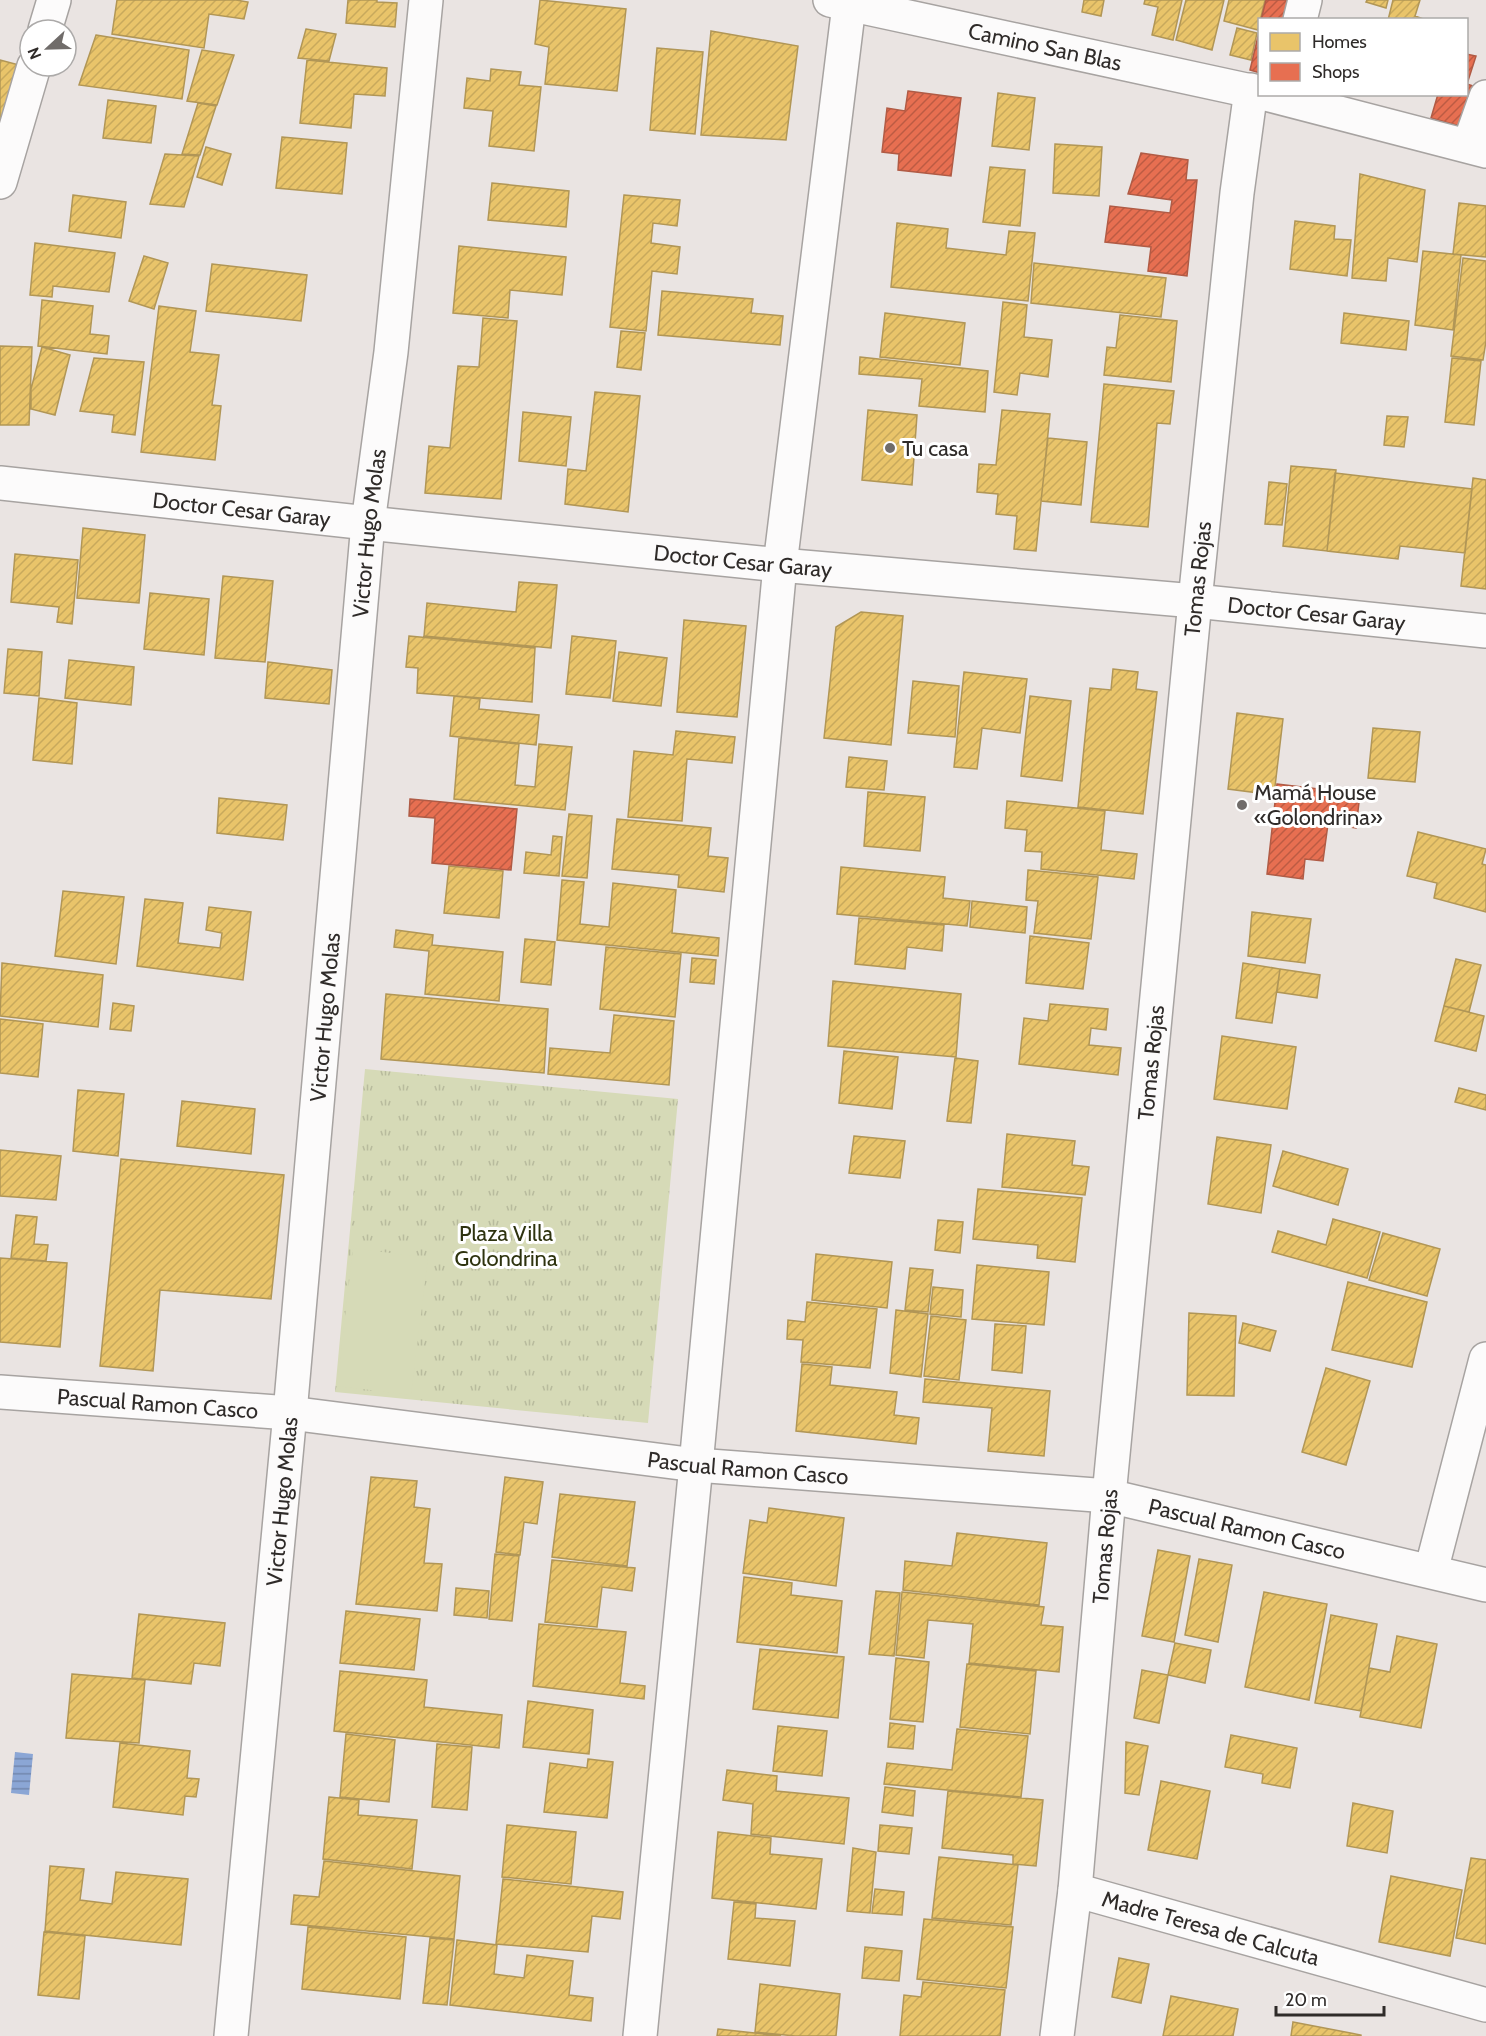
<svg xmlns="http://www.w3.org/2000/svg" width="1486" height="2036" font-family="Cabin,sans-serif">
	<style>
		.park { fill: url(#park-tufts) }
		.pitch { fill: #d6dab7 }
		.water { fill: url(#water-rules) }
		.homes { fill: url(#homes-hatch); stroke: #b19656; stroke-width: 1.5 }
		.shops { fill: url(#shops-hatch); stroke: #b05b45; stroke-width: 1.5 }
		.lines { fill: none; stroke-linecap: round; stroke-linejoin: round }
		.minor-casing { stroke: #a7a3a1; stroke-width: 36 }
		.minor { stroke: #fcfbfb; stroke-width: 33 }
		.poi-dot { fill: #706c6a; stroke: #fff; stroke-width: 2 }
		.labels { text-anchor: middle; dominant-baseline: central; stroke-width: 6; stroke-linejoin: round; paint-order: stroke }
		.street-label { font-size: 22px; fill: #2f2b29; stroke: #fff }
		.poi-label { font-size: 22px; fill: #2f2b29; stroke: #fff; text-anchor: start }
		.park-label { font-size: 22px; fill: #2e330f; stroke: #fff }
	</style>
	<defs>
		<pattern id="park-tufts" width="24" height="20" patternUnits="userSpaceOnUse" patternTransform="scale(1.5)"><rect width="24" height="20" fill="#d6dab7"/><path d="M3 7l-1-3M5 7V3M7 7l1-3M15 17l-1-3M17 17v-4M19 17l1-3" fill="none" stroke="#b8bb9d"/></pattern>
		<pattern id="water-rules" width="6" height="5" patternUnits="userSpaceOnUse" patternTransform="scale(1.5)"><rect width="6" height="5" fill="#8ba6d5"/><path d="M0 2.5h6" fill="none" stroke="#7287ad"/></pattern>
		<pattern id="homes-hatch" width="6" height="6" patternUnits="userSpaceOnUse" patternTransform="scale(1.5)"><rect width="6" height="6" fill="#e9c46a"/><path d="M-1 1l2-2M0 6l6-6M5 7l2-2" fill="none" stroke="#c8a95c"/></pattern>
		<pattern id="shops-hatch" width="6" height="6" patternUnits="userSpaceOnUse" patternTransform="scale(1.5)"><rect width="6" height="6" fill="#e76f51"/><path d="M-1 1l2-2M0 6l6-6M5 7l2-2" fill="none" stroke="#bc5b43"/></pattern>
	</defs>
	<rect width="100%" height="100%" fill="#eae4e2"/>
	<path class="park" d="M365 1069 678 1099 648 1423 335 1392Z"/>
	<path class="pitch" d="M353 1248 428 1258 411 1395 337 1386Z"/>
	<path class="water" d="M15 1752 33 1754 29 1795 11 1793Z"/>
	<path class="homes" d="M117 0H236L248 2 244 19 209 14 204 48 112 34Z
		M348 0H377V2L397 3 395 27 346 23Z
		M540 0 626 9 617 91 545 84 549 47 535 44Z
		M1084 0H1104L1101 16 1082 12Z
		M1145 0H1182L1173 40 1152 35 1158 7 1144 4Z
		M1186 0H1224L1212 50 1176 40Z
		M1229 0H1265L1258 30 1224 21Z
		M1367 0H1388L1386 8 1366 2Z
		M1393 0H1420L1415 16 1426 20H1388Z
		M1237 28 1257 33 1251 60 1230 55Z
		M306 29 336 34 329 61 298 58Z
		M711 31 798 46 786 140 701 135Z
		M96 35 189 50 182 99 79 85Z
		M657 48 703 52 695 134 650 130Z
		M202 50 234 55 217 105 187 101Z
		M0 60 19 65 2 123 0 122Z
		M307 60 387 68 385 96 354 94 351 128 300 123Z
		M491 69 521 72 519 85 541 87 534 151 489 146 493 111 464 108 467 78 490 81Z
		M998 93 1035 98 1029 150 992 146Z
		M108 100 156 106 151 143 103 138Z
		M198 103 216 106 200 155 182 154Z
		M282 137 347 143 342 194 276 188Z
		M1055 144 1102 147 1099 196 1053 193Z
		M206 147 231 154 222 185 197 177Z
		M165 154 199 156 184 207 150 204Z
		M990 167 1025 170 1020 226 983 222Z
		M1360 174 1425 190 1417 262 1388 258 1386 281 1352 278Z
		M492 183 569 191 566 227 488 220Z
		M73 195 126 202 121 238 69 231Z
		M624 195 680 200 677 226 653 223 651 243 680 247 677 274 652 271 646 331 610 327Z
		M1459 203 1486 206V257L1453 254Z
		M1295 221 1335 226 1334 239 1351 240 1347 276 1290 269Z
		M897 223 948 229 946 248 1006 255 1009 231 1035 233 1028 301 891 287Z
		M35 243 115 253 109 292 53 286 52 297 30 295Z
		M459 246 566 257 562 295 510 290 508 318 453 313Z
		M1423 251 1461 255 1453 330 1415 325Z
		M144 256 168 263 154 309 129 301Z
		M1463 258 1486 261V341L1483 360 1451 356Z
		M1034 263 1166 278 1161 317 1031 303Z
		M212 264 307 275 301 321 206 311Z
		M662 291 753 299 751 313 783 316 780 345 658 335Z
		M42 300 93 306 90 334 109 336 107 354 38 346Z
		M1003 302 1027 305 1024 337 1052 340 1048 377 1020 373 1017 395 994 392Z
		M159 306 196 311 190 352 219 355 212 405 221 406 215 460 141 452Z
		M885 313 965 323 960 365 880 357Z
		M1344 313 1409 321 1406 350 1341 343Z
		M1120 315 1177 321 1171 382 1104 375 1107 347 1116 348Z
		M483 318 517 321 501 499 425 493 429 446 450 448 458 366 479 367Z
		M621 331 645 333 641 370 617 367Z
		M0 346 32 347 29 425H0Z
		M42 347 70 355 55 415 31 409V389Z
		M860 357 988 371 985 412 919 406 922 379 859 374Z
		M94 358 144 362 135 435 112 432 114 415 80 411Z
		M1452 358 1481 361 1474 425 1445 422Z
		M1104 384 1174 391 1170 424 1157 423 1148 527 1091 522Z
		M595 392 640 396 628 512 565 504 568 469 586 471Z
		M868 410 917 415 912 485 862 480Z
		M1002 410 1050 414 1036 551 1014 549 1017 516 996 514 998 494 977 492 979 464 996 465Z
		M523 412 571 417 566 466 519 461Z
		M1387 416 1408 417 1404 447 1384 445Z
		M1048 438 1087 442 1081 505 1041 501Z
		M1291 466 1336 470 1327 551 1283 546Z
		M1335 473 1472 489 1465 553 1400 546 1398 559 1327 551Z
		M1473 478 1486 480V589L1461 586Z
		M1269 482 1287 484 1282 525 1265 524Z
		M83 528 145 535 139 603 77 598Z
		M15 554 78 560 72 624 57 622 59 607 11 602Z
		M223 576 273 581 265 662 215 658Z
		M519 582 557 585 551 648 424 636 427 603 516 612Z
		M150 593 209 599 204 655 144 649Z
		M861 612 903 616 891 745 824 738 836 627Z
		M684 620 746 626 737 717 677 712Z
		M409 636 535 648 532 702 417 693 418 668 406 667Z
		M572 636 616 641 610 698 566 694Z
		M8 649 42 652 39 696 4 693Z
		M619 652 667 658 661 706 613 701Z
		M69 660 134 667 131 705 65 698Z
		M268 662 332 670 329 704 265 698Z
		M1113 669 1138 672 1136 689 1157 692 1143 814 1078 807 1090 688 1111 690Z
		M964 672 1027 679 1020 733 982 728 977 769 954 767Z
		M913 681 959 686 955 737 908 733Z
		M454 696 480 699 479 709 539 715 536 745 450 736Z
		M1030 696 1071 701 1062 781 1021 776Z
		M39 698 77 703 72 764 33 760Z
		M1237 713 1283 719 1274 795 1228 789Z
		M1373 728 1420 732 1415 782 1368 778Z
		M676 731 735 737 732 763 687 759 682 821 628 817 634 751 673 755Z
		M459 738 519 744 515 785 535 787 539 744 572 747 565 810 454 799Z
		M849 757 887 761 884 790 846 787Z
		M868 792 925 797 920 851 864 846Z
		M219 798 287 805 283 840 217 833Z
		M1007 801 1105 811 1101 850 1137 854 1134 879 1041 869 1042 852 1025 851 1027 830 1005 828Z
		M569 814 592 816 587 878 562 876Z
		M617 819 711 828 708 856 728 858 724 892 678 887 679 875 612 869Z
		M1418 832 1486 849 1482 864 1486 865V912L1434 898 1437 883 1407 876Z
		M553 836 562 837 559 876 524 873 526 852 551 855Z
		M449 866 503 871 499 918 444 913Z
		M841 867 945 877 943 898 970 901 967 926 837 914Z
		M1028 870 1098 877 1091 939 1034 933 1038 901 1026 900Z
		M562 880 584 882 580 924 609 927 613 883 676 890 672 933 719 938 718 956 557 940Z
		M63 891 124 897 116 964 55 956Z
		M145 899 183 903 178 943 220 948 222 933 206 930 209 907 251 912 243 980 137 966Z
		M972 901 1027 907 1025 933 970 927Z
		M1252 912 1311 919 1305 963 1248 956Z
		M859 918 944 925 942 951 907 947 905 969 855 964Z
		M396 930 433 935 432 945 503 952 499 1001 425 994 429 951 394 947Z
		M1030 936 1089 943 1083 989 1026 983Z
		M525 939 555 942 551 985 521 982Z
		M606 947 681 954 675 1017 600 1009Z
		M692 958 716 960 714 984 690 982Z
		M1456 959 1481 965 1469 1012 1444 1006Z
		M2 963 103 975 98 1027 0 1016Z
		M1243 963 1280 969 1272 1023 1236 1018Z
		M1280 969 1320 975 1317 998 1277 992Z
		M833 981 961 994 956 1057 828 1046Z
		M386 994 548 1009 544 1073 381 1059Z
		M113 1003 134 1006 131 1031 110 1029Z
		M1050 1004 1108 1009 1106 1030 1091 1028 1089 1045 1121 1048 1118 1075 1019 1064 1024 1018 1048 1021Z
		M1444 1006 1484 1016 1476 1051 1435 1041Z
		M614 1015 674 1021 669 1085 548 1074 550 1048 610 1053Z
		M0 1019 43 1024 38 1077 0 1073Z
		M1222 1036 1296 1047 1287 1109 1214 1099Z
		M844 1051 898 1057 892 1109 839 1103Z
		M955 1058 978 1061 971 1123 947 1121Z
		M1459 1088 1486 1095V1110L1455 1102Z
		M78 1090 124 1094 118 1156 73 1151Z
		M182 1101 255 1109 251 1154 177 1146Z
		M1007 1134 1075 1141 1072 1165 1089 1167 1085 1195 1002 1187Z
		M854 1136 905 1141 900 1178 849 1173Z
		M1217 1137 1271 1145 1261 1213 1208 1204Z
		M0 1150 61 1156 56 1200 0 1196Z
		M1283 1151 1348 1169 1338 1205 1273 1186Z
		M121 1159 284 1175 271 1299 160 1290 153 1371 100 1366Z
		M978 1189 1082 1198 1075 1262 1037 1258 1038 1245 973 1239Z
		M16 1215 37 1217 34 1244 48 1245 46 1261 11 1258Z
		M1333 1219 1380 1232 1367 1278 1272 1252 1278 1231 1326 1245Z
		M938 1220 963 1222 960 1253 935 1250Z
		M1383 1233 1440 1249 1427 1296 1369 1280Z
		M816 1254 892 1262 887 1308 812 1300Z
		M0 1258 67 1263 60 1347 0 1342Z
		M977 1265 1049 1272 1044 1325 972 1319Z
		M910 1268 933 1270 928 1312 905 1310Z
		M1348 1282 1427 1302 1412 1367 1332 1350Z
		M933 1287 963 1290 961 1317 930 1314Z
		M807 1302 877 1309 870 1368 801 1362 803 1340 787 1339 788 1320 805 1322Z
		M896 1310 928 1314 921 1377 890 1373Z
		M1189 1313 1236 1316 1234 1396 1187 1395Z
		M931 1316 966 1320 959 1380 924 1376Z
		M1243 1323 1276 1331 1270 1351 1239 1343Z
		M995 1324 1026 1326 1022 1373 992 1370Z
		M802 1364 832 1367 830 1385 897 1392 894 1415 919 1418 916 1444 796 1431Z
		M1326 1368 1370 1381 1346 1465 1302 1452Z
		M925 1379 1050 1391 1044 1456 988 1451 992 1408 923 1402Z
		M371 1477 417 1481 414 1507 430 1509 424 1563 442 1564 437 1611 356 1604Z
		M505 1477 543 1482 537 1524 524 1522 520 1555 496 1552Z
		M560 1494 635 1502 627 1566 552 1557Z
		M769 1508 844 1518 836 1586 743 1573 750 1520 767 1523Z
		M957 1533 1047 1543 1039 1605 903 1590 905 1561 952 1566Z
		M1158 1550 1190 1556 1174 1642 1142 1636Z
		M495 1554 519 1556 512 1621 489 1619Z
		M1199 1559 1232 1565 1218 1642 1185 1635Z
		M552 1560 635 1568 632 1591 602 1587 597 1627 545 1622Z
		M744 1577 792 1583 791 1595 842 1601 837 1653 737 1642Z
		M456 1588 489 1591 487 1618 454 1615Z
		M876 1591 900 1593 894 1656 869 1654Z
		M902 1592 1044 1607 1041 1625 1063 1627 1059 1672 969 1663 973 1624 928 1620 924 1658 896 1655Z
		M1264 1592 1327 1604 1309 1700 1245 1687Z
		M346 1611 420 1619 414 1670 340 1663Z
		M139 1614 225 1623 220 1666 194 1663 191 1684 132 1678Z
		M1331 1615 1377 1624 1361 1711 1315 1703Z
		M539 1624 626 1632 620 1683 645 1686 644 1699 533 1686Z
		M1397 1636 1437 1644 1421 1728 1360 1717 1369 1668 1390 1672Z
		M1175 1643 1211 1650 1205 1683 1168 1675Z
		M760 1649 844 1657 838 1718 753 1709Z
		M896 1658 929 1662 923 1722 890 1719Z
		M967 1664 1036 1671 1030 1734 960 1727Z
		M1142 1670 1168 1675 1159 1723 1134 1718Z
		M340 1671 427 1680 424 1707 502 1715 499 1748 334 1731Z
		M72 1674 145 1680 139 1743 66 1738Z
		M528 1701 593 1710 589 1754 523 1747Z
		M890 1723 915 1726 913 1749 888 1747Z
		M778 1726 827 1731 822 1776 773 1771Z
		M957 1729 1028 1736 1021 1797 884 1784 887 1763 952 1770Z
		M346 1734 395 1740 389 1802 340 1797Z
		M1231 1735 1297 1748 1290 1788 1262 1783 1263 1774 1225 1767Z
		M1126 1742 1148 1746 1139 1795 1125 1793Z
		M120 1743 190 1751 187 1778 199 1779 196 1797 185 1796 183 1815 113 1807Z
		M437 1744 472 1747 467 1810 432 1807Z
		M588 1759 613 1762 607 1818 544 1812 550 1763 587 1768Z
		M727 1770 777 1776 776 1791 849 1798 844 1844 751 1834 753 1804 723 1800Z
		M1161 1781 1210 1791 1197 1859 1148 1850Z
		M885 1787 915 1791 913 1816 882 1812Z
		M948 1791 1043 1800 1036 1866 1013 1864V1855L942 1848Z
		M329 1797 359 1800 358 1815 417 1820 412 1869 323 1859Z
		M1353 1803 1393 1811 1387 1853 1347 1846Z
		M507 1825 576 1832 571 1884 502 1877Z
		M880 1825 912 1828 909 1854 878 1851Z
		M718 1832 771 1838 770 1854 822 1859 816 1909 712 1898Z
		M853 1848 876 1852 870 1913 847 1911Z
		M939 1857 1018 1865 1011 1925 932 1918Z
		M1471 1858 1486 1860V1944L1456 1938Z
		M324 1861 460 1876 454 1939 291 1924 294 1895 319 1897Z
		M50 1866 84 1869 80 1900 112 1904 116 1872 188 1879 181 1945 45 1931Z
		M1391 1876 1462 1890 1450 1956 1379 1942Z
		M503 1879 623 1892 620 1919 592 1916 588 1952 496 1944Z
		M875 1889 904 1892 902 1915 872 1913Z
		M734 1902 756 1904 755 1918 795 1921 790 1966 728 1959Z
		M924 1919 1013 1927 1006 1988 917 1979Z
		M308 1927 406 1937 400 1999 302 1989Z
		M44 1932 85 1936 79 1999 38 1995Z
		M430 1938 454 1940 447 2005 423 2003Z
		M457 1940 497 1945 494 1974 524 1978 527 1955 573 1961 569 1995 593 1998 591 2021 450 2005Z
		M865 1947 902 1951 899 1981 862 1978Z
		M1119 1958 1149 1964 1141 2003 1112 1997Z
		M923 1982 1005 1990 1000 2036H900L904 1995 921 1997Z
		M760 1984 840 1994 836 2036H795L755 2032Z
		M1171 1996 1238 2009 1233 2036H1163Z
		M1293 2022 1361 2035V2036H1291Z
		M718 2029 781 2036H717Z"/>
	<path class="shops" d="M1266 0H1297L1292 20H1261Z
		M1260 28V73L1250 70Z
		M1466 54 1476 56 1467 84 1479 88 1467 128 1431 118 1438 94H1466Z
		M908 91 961 98 951 176 898 170 899 154 882 152 887 108 905 111Z
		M1141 153 1188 160 1186 180H1197L1187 276 1148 271 1151 247 1105 242 1110 206 1170 213 1172 200 1128 194Z
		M1277 784 1360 794 1356 828 1328 824 1323 861 1305 859 1303 879 1267 874Z
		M410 799 517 809 511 870 432 863 435 818 409 816Z"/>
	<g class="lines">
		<defs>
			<g id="minor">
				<path id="s1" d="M830 0 1260 93"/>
				<path d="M1300 20 1305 0"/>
				<path d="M45 30 54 0"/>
				<path d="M1266 94 1486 151"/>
				<path d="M1469 145 1486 97"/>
				<path d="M0 182 34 66"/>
				<path id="s2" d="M0 483 368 523 780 565 1195 601 1486 631"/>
				<path id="s3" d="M0 1392 290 1413 696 1465 1109 1496 1486 1585"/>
				<path d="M1431 1571 1486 1359"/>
				<path id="s4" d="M1075 1890 1486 2005"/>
				<path id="s5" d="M231 2036 290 1413 368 523 391 352 426 0"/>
				<path d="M640 2036 696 1465 780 565 849 5"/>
				<path id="s6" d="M1057 2036 1075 1890 1109 1496 1195 601 1237 193 1251 90"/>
			</g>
		</defs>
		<use href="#minor" class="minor-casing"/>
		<use href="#minor" class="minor"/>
	</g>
	<g class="poi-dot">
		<circle cx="890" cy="448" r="6"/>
		<circle cx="1242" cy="805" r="6"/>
	</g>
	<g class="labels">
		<g class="street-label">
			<text stroke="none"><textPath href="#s1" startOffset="220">Camino San Blas</textPath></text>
			<text stroke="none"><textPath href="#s2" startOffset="243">Doctor Cesar Garay</textPath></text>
			<text stroke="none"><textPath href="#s5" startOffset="1509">Victor Hugo Molas</textPath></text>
			<text stroke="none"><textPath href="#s2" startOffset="747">Doctor Cesar Garay</textPath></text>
			<text stroke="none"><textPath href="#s6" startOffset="1464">Tomas Rojas</textPath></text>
			<text stroke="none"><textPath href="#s2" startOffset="1323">Doctor Cesar Garay</textPath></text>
			<text stroke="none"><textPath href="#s5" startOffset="1023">Victor Hugo Molas</textPath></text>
			<text stroke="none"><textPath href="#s6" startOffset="978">Tomas Rojas</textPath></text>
			<text stroke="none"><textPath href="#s3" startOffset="158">Pascual Ramon Casco</textPath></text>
			<text stroke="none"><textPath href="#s3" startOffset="752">Pascual Ramon Casco</textPath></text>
			<text stroke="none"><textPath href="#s5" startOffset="537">Victor Hugo Molas</textPath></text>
			<text stroke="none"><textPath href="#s3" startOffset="1256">Pascual Ramon Casco</textPath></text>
			<text stroke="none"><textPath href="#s6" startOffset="492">Tomas Rojas</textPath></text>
			<text stroke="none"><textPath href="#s4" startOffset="141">Madre Teresa de Calcuta</textPath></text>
		</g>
		<g class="poi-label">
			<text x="902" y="448">Tu casa</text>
			<text x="1254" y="792">Mamá House<tspan x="1254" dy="25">«Golondrina»</tspan></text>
		</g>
		<g class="park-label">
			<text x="506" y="1233">Plaza Villa<tspan x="506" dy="25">Golondrina</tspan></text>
		</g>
	</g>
	<rect x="1258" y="18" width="210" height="78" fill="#ffffff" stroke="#acaaa9" stroke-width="1.5"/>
	<rect x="1270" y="33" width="30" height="18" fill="#e9c46a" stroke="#acaaa9" stroke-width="1.5"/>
	<text x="1312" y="48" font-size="18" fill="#2f2b29">Homes</text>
	<rect x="1270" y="63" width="30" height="18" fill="#e76f51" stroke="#acaaa9" stroke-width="1.5"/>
	<text x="1312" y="78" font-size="18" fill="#2f2b29">Shops</text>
	<g transform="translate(48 48) rotate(248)"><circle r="28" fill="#ffffff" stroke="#acaaa9" stroke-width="1.5"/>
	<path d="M0-4.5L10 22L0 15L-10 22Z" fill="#706c6a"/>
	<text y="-9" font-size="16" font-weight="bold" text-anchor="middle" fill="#2f2b29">N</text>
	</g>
	<path d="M1276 2006v9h108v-9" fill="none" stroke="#2f2b29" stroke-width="3"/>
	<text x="1285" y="2006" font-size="18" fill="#2f2b29" stroke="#ffffff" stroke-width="4.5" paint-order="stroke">20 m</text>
</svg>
